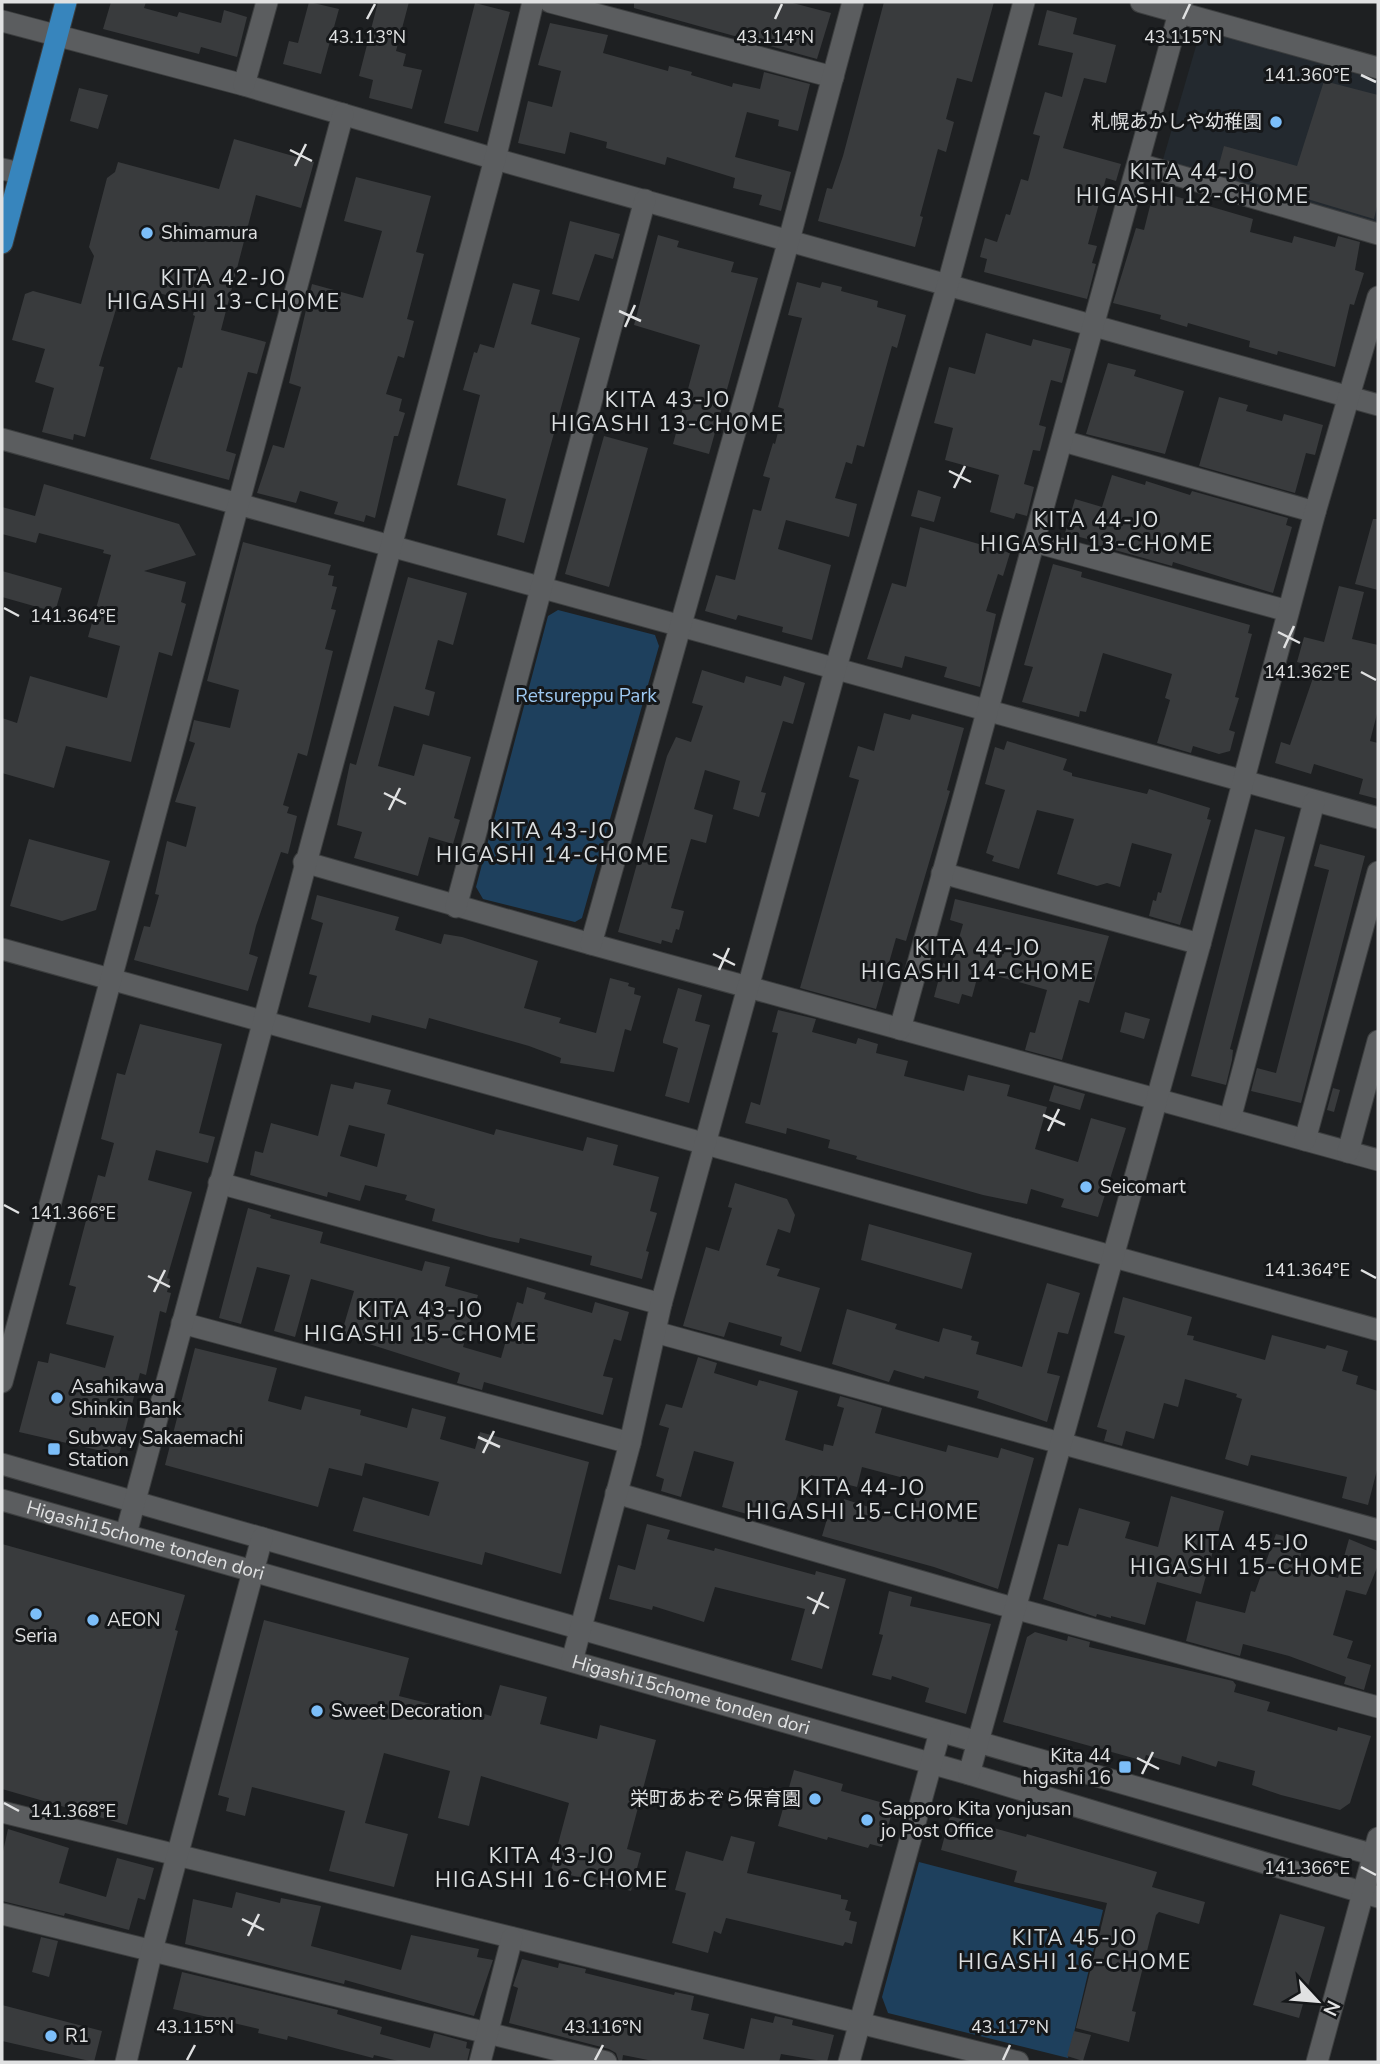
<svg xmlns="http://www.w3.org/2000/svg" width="1380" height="2064" font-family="'Nunito Sans','Noto Sans JP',sans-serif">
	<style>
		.built { fill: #23292f }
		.green { fill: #1e405d }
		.building { fill: #393b3d; fill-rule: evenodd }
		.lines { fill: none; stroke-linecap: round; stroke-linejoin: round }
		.minor-casing { stroke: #3c3e3f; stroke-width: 23 }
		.major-casing { stroke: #3c3e3f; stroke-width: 23 }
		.minor { stroke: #5b5d5f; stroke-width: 21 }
		.major { stroke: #3785bd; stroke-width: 21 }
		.ticks { fill: none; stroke: #e0e1e2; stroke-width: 2.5 }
		.poi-dot { fill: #7cbef9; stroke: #151719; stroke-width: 2.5 }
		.labels { text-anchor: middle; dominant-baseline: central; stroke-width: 6; stroke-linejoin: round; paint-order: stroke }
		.poi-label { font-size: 19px; fill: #e0e1e2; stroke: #151719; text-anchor: start }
		.park-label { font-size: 19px; fill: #9ec9f2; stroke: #151719 }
		.street-label { font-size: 19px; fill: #e0e1e2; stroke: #151719 }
		.neighbourhood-label { font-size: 21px; letter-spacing: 2px; fill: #dcdfe1; stroke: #151719 }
		.ticks-label { font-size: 18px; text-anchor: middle; fill: #e0e1e2; stroke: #151719; stroke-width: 6; stroke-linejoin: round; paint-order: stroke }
	</style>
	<rect width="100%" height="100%" fill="#1e2022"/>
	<path class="built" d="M1201 29 1378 80V223L1162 163Z"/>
	<path class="green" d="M558 610 655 635 659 646 582 918 575 922 483 899 476 887 548 616Z
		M919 1862 1103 1910 1068 2058 888 2013 882 1997Z"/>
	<path class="building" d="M111 2H146L144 8 177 17 179 12 221 23 224 10 247 17 237 57 201 47 199 54 103 29Z
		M309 2 339 9 321 74 283 64 289 41 298 43Z
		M378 2H409L396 51 406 54 403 66 422 70 412 109 369 98 373 80 359 76Z
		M634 2H789L831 13 817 59 634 8Z
		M884 2H994L972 82 957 78 946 119 954 122 946 152 938 149 920 216 923 217 915 247 818 221 827 188 832 189 843 156Z
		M475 3 510 12 478 132 444 123Z
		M1047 10 1077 18 1073 34 1116 45 1106 83 1084 78 1063 148 1121 164 1116 181 1106 178 1088 244 1097 246 1092 263 1096 264 1087 299 984 272 987 259 980 257 985 238 997 242 1006 214 1010 215 1021 179 1028 181 1040 136 1033 134 1045 92 1062 97 1073 53 1038 45Z
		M550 23 608 35 603 53 668 71 669 66 692 72 691 75 732 87 733 83 760 89 764 72 810 84 798 131 778 126 779 120 747 112 735 157 791 172 781 211 759 205 762 195 733 188 735 178 667 157 665 165 606 148 607 142 570 132 565 154 518 143 528 101 552 107 561 71 538 65Z
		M1324 81 1378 95V202L1374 219 1217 172 1224 146 1297 166Z
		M79 88 108 95 98 129 70 121Z
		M234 139 314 162 301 208 256 195 221 330 266 342 257 374 248 372 226 451 236 454 229 480 150 459 178 367 182 368 195 316 193 315 196 303 155 292 151 307 119 299 99 366 104 367 85 437 74 434 73 440 42 432 54 388 35 382 45 349 12 340 25 294 33 291 81 304 94 256 89 247 107 178 115 172 118 162 219 189Z
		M356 177 431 196 416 252 424 254 407 319 414 321 404 358 398 356 386 394 402 399 399 411 405 413 398 436H394L375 518 366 515 364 522 334 514 338 502 300 491 296 503 257 493 273 445 284 448 301 387 289 383 312 284 363 298 382 231 344 221Z
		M1154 190 1253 219 1250 232 1292 243 1294 236 1335 247 1338 236 1360 242 1355 270 1364 273 1354 305 1350 304 1335 367 1278 351 1277 355 1249 347 1250 341 1188 323 1187 327 1160 319 1161 315 1113 303 1136 228 1144 230Z
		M570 221 620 234 613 259 595 254 579 301 552 294Z
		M658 235 679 241 677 247 734 262 731 272 758 278 709 454 673 444 700 345 634 325Z
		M797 282 820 288 822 282 842 287 841 291 878 301 877 307 906 315 897 348 892 346 864 447 857 445 852 464 846 462 835 498 857 504 849 537 786 520 778 549 831 565 812 640 782 632 783 627 738 615 736 620 705 611 716 575 735 580 753 509 761 511 770 478 763 476 773 443 775 444 784 409 778 407 802 318 788 315Z
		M513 283 540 290 531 324 580 338 524 543 497 535 506 499 457 485 480 395 463 390 474 352 477 353 480 344 494 348Z
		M986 333 1031 346 1033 339 1071 349 1062 383 1051 380 1039 425 1046 427 1040 451 1033 450 1024 484 1034 487 1027 516 1016 513 1014 519 990 512 999 475 945 460 953 428 934 423 949 367 975 374Z
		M1108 363 1136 370 1134 376 1184 391 1165 454 1086 434Z
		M1219 397 1248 405 1246 411 1282 421 1284 414 1323 425 1315 455 1306 453 1295 493 1199 466Z
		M604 436 648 448 609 587 565 574Z
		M1112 475 1145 485 1146 481 1190 495 1192 491 1288 518 1286 525 1292 527 1273 593 1173 562 1172 566 1097 545 1098 542 1065 533 1075 499 1102 507Z
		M44 484 179 524 196 555 144 571 186 582 181 602 186 604 172 656 159 652 131 762 66 746 54 788 2 773V718L17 723 30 676 107 698 120 646 88 637 111 555 103 553 104 550 39 533 36 543 2 534V507L35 516Z
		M918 490 941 497 934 522 911 516Z
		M1373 519H1378V590L1355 584Z
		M920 527 1010 553 1003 576 998 574 986 611 996 614 980 687 944 677 947 667 905 656 902 668 867 659 892 583 906 587Z
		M243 542 331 565 328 575 334 576 332 586 337 587 331 609 336 610 325 649 333 651 319 708 307 756 298 753 283 805 289 807 287 813 297 816 291 842 288 854 281 852 256 926 249 954 258 957 248 991 134 960 144 926 150 927 159 895 155 894 167 841 186 847 196 807 175 802 195 743 189 741 194 720 230 728 239 690 207 681Z
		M1053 564 1082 572 1081 577 1250 625 1248 633 1252 634 1235 697 1239 698 1229 730 1235 732 1230 751 1219 754 1193 746 1191 753 1157 743 1170 700 1165 698 1172 674 1103 653 1086 712 1080 711 1079 717 1022 702 1033 667 1024 665Z
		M2 571 62 588 55 612 2 597Z
		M408 577 467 593 453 645 438 640 425 689 435 692 429 716 394 706 378 766 414 776 423 744 471 757 454 818 460 820 453 844 429 837 418 876 354 858 362 832 337 825 350 763 356 765Z
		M1339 586 1364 592 1352 639 1378 645V710L1370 741 1378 743V799L1359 794 1363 779 1314 764 1311 774 1275 763 1281 742 1290 745 1315 672 1307 670 1308 665 1297 662 1304 637 1324 642Z
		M702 670 744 683 746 676 781 686 784 676 805 683 793 724 783 721 761 792 766 793 759 817 733 809 740 781 705 770 694 809 713 815 706 843 691 839 671 908 684 911 679 930 676 929 672 943 662 940 661 944 618 932 667 756 676 737 691 742 703 706 692 703Z
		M884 713 910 720 912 714 964 728 947 790 950 791 906 941 896 938 876 1009 800 988 859 780 849 777 858 746 874 751Z
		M1007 741 1067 759 1063 770 1072 773V776L1147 794 1149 789 1210 808 1207 819 1211 820 1180 925 1149 916 1153 900 1156 901 1158 892 1161 893 1172 854 1132 843 1120 887 1107 883 1097 886 1057 874 1074 819 1037 810 1019 869 992 861 994 856 986 853 1005 790 985 784 995 747 1004 750Z
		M1255 829 1285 837 1230 1049 1233 1050 1232 1060 1226 1085 1191 1076Z
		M29 839 110 861 96 910 62 921 10 906Z
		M1320 844 1365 856 1301 1103 1251 1091 1257 1068 1276 1073 1329 870 1314 866Z
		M317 895 399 917 395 930 441 944 444 934 462 937 538 961 524 1008 561 1018 559 1023 596 1033 610 978 629 983 628 986 635 988 634 994 641 996 631 1031 625 1029 614 1072 560 1063 561 1058 529 1046 429 1018 426 1029 372 1015 370 1023 308 1007 317 976 309 974 323 923 311 919Z
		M955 899 1109 936 1089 1003 1079 1000 1062 1060 1025 1050 1030 1032 1035 1033 1047 990 979 971 972 997 962 994 959 1004 934 997 943 963 951 966 963 924 950 920Z
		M678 988 702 995 695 1021 710 1025 689 1103 665 1096 678 1048 663 1043V1040Z
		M778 1010 816 1019 812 1032 856 1044 858 1038 878 1044 876 1053 908 1061 904 1076 964 1091 968 1075 1010 1085 1007 1096 1047 1107 1035 1149 1078 1162 1091 1118 1126 1128 1098 1217 1061 1207 1064 1199 1031 1189 1027 1204 983 1195 856 1159 857 1156 828 1148 830 1140 787 1128 786 1134 745 1123 751 1102 760 1105 778 1033 772 1032Z
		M1125 1012 1150 1019 1144 1039 1120 1032Z
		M140 1024 222 1044 199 1133 215 1137 208 1163 156 1150 148 1180 192 1192 167 1278 170 1279 167 1292 171 1293 166 1313 160 1311 146 1375 140 1373 119 1455 19 1432 38 1361 48 1363 50 1353 105 1368 114 1336 66 1324 76 1287 69 1285 98 1175 105 1177 114 1143 101 1139 117 1073 125 1075Z
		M355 1082 391 1090 387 1104 494 1135 496 1129 583 1151 587 1137 618 1145 613 1165 659 1177 650 1211 657 1213 646 1251 649 1252 642 1279 590 1265 592 1256 520 1238 519 1243 490 1237 432 1221 435 1209 405 1200 407 1195 365 1185 360 1201 328 1192 327 1197 250 1175 255 1151 263 1153 271 1123 318 1136 331 1084 353 1089ZM349 1125 385 1134 377 1167 340 1156Z
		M1054 1085 1085 1094 1080 1110 1049 1101Z
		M1333 1088 1340 1090 1334 1112 1327 1110Z
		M735 1183 787 1199 795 1215 790 1233 778 1229 766 1265 780 1269 777 1276 820 1288 801 1352 780 1345 782 1337 729 1322 724 1337 683 1326 706 1247 719 1251 732 1208 728 1207Z
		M248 1208 271 1215 270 1218 323 1232 320 1243 422 1271 425 1261 450 1267 445 1286 478 1295 463 1347 501 1358 517 1302 523 1304 527 1287 546 1293 544 1299 592 1313 595 1302 629 1312 621 1341 614 1339 603 1376 613 1378 603 1415 484 1382 482 1390 457 1383 460 1373 341 1335 354 1291 311 1279 295 1337 274 1331 290 1275 257 1267 241 1324 219 1318Z
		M869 1224 972 1253 962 1289 861 1260Z
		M1047 1283 1080 1293 1068 1334 1058 1332 1047 1373 1060 1376 1047 1422 977 1398 979 1391 925 1376 924 1379 894 1370 889 1382 832 1364 847 1309 897 1324 895 1329 939 1342 943 1328 972 1336 971 1340 979 1342 976 1354 1022 1367Z
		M1123 1297 1192 1317 1187 1335 1194 1336 1193 1340 1265 1360 1272 1335 1325 1349 1327 1345 1348 1351 1342 1371 1358 1376 1356 1384 1378 1391V1466L1368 1505 1342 1498 1347 1477 1251 1455 1248 1466 1225 1459 1242 1399 1236 1397 1237 1394 1185 1379 1178 1407 1164 1403 1154 1439 1126 1431 1122 1446 1104 1441 1107 1430 1097 1427 1125 1336 1114 1333Z
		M195 1348 277 1368 268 1401 301 1410 305 1396 361 1410 360 1415 407 1428 412 1408 446 1417 440 1439 475 1449 480 1432 589 1462 561 1574 485 1552 482 1565 353 1531 363 1497 429 1516 439 1482 365 1463 362 1476 329 1468 318 1507 165 1465Z
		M698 1357 717 1363 714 1373 757 1386 759 1380 798 1391 785 1440 823 1451 824 1444 833 1446 844 1408 837 1406 840 1396 882 1408 875 1433 946 1452 948 1445 998 1458 1001 1448 1034 1458 998 1589 934 1567 822 1536 827 1519 838 1522 844 1499 909 1520 919 1482 862 1467 857 1487 811 1475 808 1484 801 1482 790 1519 755 1509 754 1516 722 1507 734 1462 694 1451 681 1497 661 1491 664 1479 656 1476 669 1428 659 1425 666 1404 682 1408Z
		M1171 1496 1224 1511 1201 1594 1157 1582 1145 1625 1111 1616V1618L1097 1614 1096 1617 1043 1599 1058 1544 1068 1546 1079 1508 1130 1522 1125 1538 1158 1547Z
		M647 1524 670 1530 667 1539 714 1551 715 1548 815 1575 816 1571 846 1579 822 1669 791 1660 805 1609 715 1587 704 1622 653 1606 652 1610 609 1599 618 1565 635 1570Z
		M1276 1534 1304 1541 1298 1567 1338 1578 1349 1539 1378 1551V1565L1366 1595 1346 1590 1333 1635 1353 1641 1347 1658 1371 1665 1364 1690 1344 1684 1346 1677 1289 1656 1243 1644 1240 1656 1186 1641 1196 1601 1245 1613 1251 1591 1255 1592Z
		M2 1544 185 1595 175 1630 178 1631 127 1825 2 1789Z
		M889 1591 912 1597 910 1606 991 1624 966 1714 925 1702 929 1688 892 1676 891 1680 872 1675 883 1635 879 1634Z
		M264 1620 409 1658 399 1696 470 1714 471 1710 491 1716 500 1685 547 1697 540 1724 597 1739 600 1725 656 1740 627 1849 641 1853 631 1891 551 1870 569 1803 481 1776 469 1826 438 1818 450 1771 384 1753 365 1823 408 1834 394 1887 329 1871 345 1811 252 1787 245 1816 226 1811 229 1798 218 1795Z
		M1035 1632 1067 1641 1068 1636 1090 1642 1089 1647 1233 1681 1236 1685 1234 1692 1270 1702 1267 1711 1337 1731 1338 1727 1371 1736 1350 1803 1340 1810 1281 1795 1252 1785 1255 1771 1218 1761 1216 1767 1182 1756 1180 1765 1146 1755 1144 1761 1003 1722 1027 1637Z
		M794 1770 843 1784 841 1791 894 1806 882 1847 870 1844 868 1848 828 1837 827 1840 778 1826Z
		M950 1816 1026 1837 1027 1834 1157 1872 1152 1887 1205 1902 1199 1924 1159 1912 1156 1915 1132 2011 1136 2012 1129 2042 1076 2028 1107 1903 1014 1882 1017 1871 941 1850Z
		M8 1829 69 1848 59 1883 106 1897 117 1858 154 1868 145 1900 138 1898 129 1930 65 1913 64 1916 2 1901V1856Z
		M731 1836 755 1842 747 1873 841 1895V1899L848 1900 845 1910 851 1912 849 1920 857 1922 852 1944 845 1942 843 1946 726 1918 721 1934 714 1931 708 1953 672 1943 686 1893 675 1890 686 1851 723 1861Z
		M236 1892 280 1903 281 1898 321 1906 311 1946 401 1970 411 1935 479 1949 477 1957 493 1960 474 2016 345 1980 344 1984 185 1944 193 1899 232 1908Z
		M1280 1914 1325 1927 1299 2018 1253 2005Z
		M41 1937 58 1941 49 1977 32 1972Z
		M522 1959 558 1968 559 1963 586 1969 585 1973 674 1995 675 1992 694 1996 691 2010 709 2014 703 2039 744 2049 751 2018 773 2023 775 2016 793 2020 792 2025 834 2035 827 2062 781 2054 779 2062H658L623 2055 622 2062H619L616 2053 609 2049 509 2023 518 1988 513 1986Z
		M182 1972 338 2010 337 2014 382 2027 380 2034 430 2048 434 2033 467 2042 466 2048 470 2049 467 2062H402L374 2055 373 2058 288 2036 287 2040 258 2033 259 2029 173 2009Z
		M2 2005 102 2031 94 2062 2 2041Z
		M1074 2031 1091 2035 1083 2061 1067 2056Z"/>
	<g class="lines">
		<defs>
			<g id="minor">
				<path d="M550 2 833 77"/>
				<path d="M1141 2 1378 68"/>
				<path d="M2 21 244 85 495 159 1378 405"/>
				<path d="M244 85 267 2"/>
				<path d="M1139 164 1378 234"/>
				<path d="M2 169 20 173"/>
				<path d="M2 439 1378 818"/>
				<path d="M1063 441 1315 512"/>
				<path d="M1035 542 1288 611"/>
				<path d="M304 862 591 944 1378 1160"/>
				<path d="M942 873 1200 944"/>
				<path d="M456 907 645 200"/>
				<path d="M591 944 789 240 853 2"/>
				<path d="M2 949 1378 1330"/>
				<path d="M900 1029 1182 2"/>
				<path d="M1230 1119 1314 802"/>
				<path d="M1305 1140 1378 872"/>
				<path d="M1348 1152 1378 1041"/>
				<path d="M219 1183 661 1304"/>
				<path d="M182 1323 630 1443"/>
				<path d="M655 1332 1378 1530"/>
				<path d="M2 1382C118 960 227 537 343 114"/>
				<path d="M2 1464 1378 1856"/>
				<path d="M616 1493 999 1604 1378 1707"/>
				<path id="s1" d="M2 1500 969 1774 1378 1897"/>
				<path d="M126 1534 495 159 533 2"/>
				<path d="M572 1661 630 1443 661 1304 836 667 948 284 1024 2"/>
				<path d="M969 1774 1200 944 1315 512 1378 297"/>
				<path d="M2 1812 1018 2062"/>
				<path d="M2 1914 606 2062"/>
				<path d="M126 2062 152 1950 262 1538"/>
				<path d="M480 2062 512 1938"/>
				<path d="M849 2062 940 1732"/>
				<path d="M1317 2062 1378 1838"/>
			</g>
			<path id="major" d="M2 243 66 2"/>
		</defs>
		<use href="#minor" class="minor-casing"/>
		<use href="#major" class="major-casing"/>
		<use href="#minor" class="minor"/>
		<use href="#major" class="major"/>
	</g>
	<path class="ticks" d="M367 19 375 4M775 19 782 4M1183 19 1190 4M1361 75 1376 82M290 150 312 161M295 166 306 144M619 311 641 321M625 327 635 305M949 471 971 482M954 488 965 466M4 608 19 616M1278 632 1300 643M1284 648 1294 626M1361 672 1376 680M384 793 406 804M389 810 400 788M713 954 735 965M719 970 729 948M1043 1115 1065 1125M1048 1131 1059 1109M4 1205 19 1213M1361 1270 1376 1278M148 1276 170 1287M154 1292 165 1270M478 1437 500 1447M483 1453 494 1431M807 1597 829 1608M813 1614 823 1592M1137 1758 1159 1769M1142 1774 1153 1752M4 1803 19 1811M1361 1867 1376 1875M242 1919 264 1930M248 1936 259 1914M187 2060 195 2045M595 2060 603 2045M1003 2060 1010 2045"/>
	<g class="poi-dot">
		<circle cx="1276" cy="122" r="7"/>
		<circle cx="147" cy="233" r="7"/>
		<circle cx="1086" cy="1187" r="7"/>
		<circle cx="57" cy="1398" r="7"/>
		<rect x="47" y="1442" width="14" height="14" rx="3.5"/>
		<circle cx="36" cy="1614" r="7"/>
		<circle cx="93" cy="1620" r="7"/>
		<circle cx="317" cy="1711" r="7"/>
		<rect x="1118" y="1760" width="14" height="14" rx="3.5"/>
		<circle cx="815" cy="1799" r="7"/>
		<circle cx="867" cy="1820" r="7"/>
		<circle cx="51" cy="2036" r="7"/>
	</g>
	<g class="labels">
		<g class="poi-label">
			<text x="1262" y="122" text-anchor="end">札幌あかしや幼稚園</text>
			<text x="161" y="233">Shimamura</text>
			<text x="1100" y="1187">Seicomart</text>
			<text x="71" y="1387">Asahikawa<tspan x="71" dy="22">Shinkin Bank</tspan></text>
			<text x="68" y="1438">Subway Sakaemachi<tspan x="68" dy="22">Station</tspan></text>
			<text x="107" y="1620">AEON</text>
			<text x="36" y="1636" text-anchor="middle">Seria</text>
			<text x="331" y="1711">Sweet Decoration</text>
			<text x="1111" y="1756" text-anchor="end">Kita 44<tspan x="1111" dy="22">higashi 16</tspan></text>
			<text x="801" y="1799" text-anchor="end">栄町あおぞら保育園</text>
			<text x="881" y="1809">Sapporo Kita yonjusan<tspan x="881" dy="22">jo Post Office</tspan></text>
			<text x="65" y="2036">R1</text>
		</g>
		<g class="park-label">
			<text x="586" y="696">Retsureppu Park</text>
		</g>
		<g class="street-label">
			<text stroke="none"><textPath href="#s1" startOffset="149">Higashi15chome tonden dori</textPath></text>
			<text stroke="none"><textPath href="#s1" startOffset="716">Higashi15chome tonden dori</textPath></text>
		</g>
		<g class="neighbourhood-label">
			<text x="1193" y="172">KITA 44-JO<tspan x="1193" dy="24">HIGASHI 12-CHOME</tspan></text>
			<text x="224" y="278">KITA 42-JO<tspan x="224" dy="24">HIGASHI 13-CHOME</tspan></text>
			<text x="668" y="400">KITA 43-JO<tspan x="668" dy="24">HIGASHI 13-CHOME</tspan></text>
			<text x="1097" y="520">KITA 44-JO<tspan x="1097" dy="24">HIGASHI 13-CHOME</tspan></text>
			<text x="553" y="831">KITA 43-JO<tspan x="553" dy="24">HIGASHI 14-CHOME</tspan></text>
			<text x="978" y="948">KITA 44-JO<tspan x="978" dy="24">HIGASHI 14-CHOME</tspan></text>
			<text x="421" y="1310">KITA 43-JO<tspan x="421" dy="24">HIGASHI 15-CHOME</tspan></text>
			<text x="863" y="1488">KITA 44-JO<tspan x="863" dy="24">HIGASHI 15-CHOME</tspan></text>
			<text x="1247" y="1543">KITA 45-JO<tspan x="1247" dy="24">HIGASHI 15-CHOME</tspan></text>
			<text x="552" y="1856">KITA 43-JO<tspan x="552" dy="24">HIGASHI 16-CHOME</tspan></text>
			<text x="1075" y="1938">KITA 45-JO<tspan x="1075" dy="24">HIGASHI 16-CHOME</tspan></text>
		</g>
	</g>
	<g class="ticks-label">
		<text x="367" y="43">43.113°N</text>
		<text x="775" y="43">43.114°N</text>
		<text x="1183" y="43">43.115°N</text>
		<text x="1307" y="81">141.360°E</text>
		<text x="73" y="622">141.364°E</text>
		<text x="1307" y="678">141.362°E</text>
		<text x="73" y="1219">141.366°E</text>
		<text x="1307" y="1276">141.364°E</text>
		<text x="73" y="1817">141.368°E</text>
		<text x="1307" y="1874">141.366°E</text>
		<text x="195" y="2033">43.115°N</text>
		<text x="603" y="2033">43.116°N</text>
		<text x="1010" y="2033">43.117°N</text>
	</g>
	<rect width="1380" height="2064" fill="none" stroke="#e0e1e2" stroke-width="7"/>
	<g transform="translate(1317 2001) rotate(116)" stroke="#151719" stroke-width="5" paint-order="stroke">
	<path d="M0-5L12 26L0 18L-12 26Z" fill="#e0e1e2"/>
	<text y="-10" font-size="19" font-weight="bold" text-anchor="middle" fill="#e0e1e2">N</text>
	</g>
</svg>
